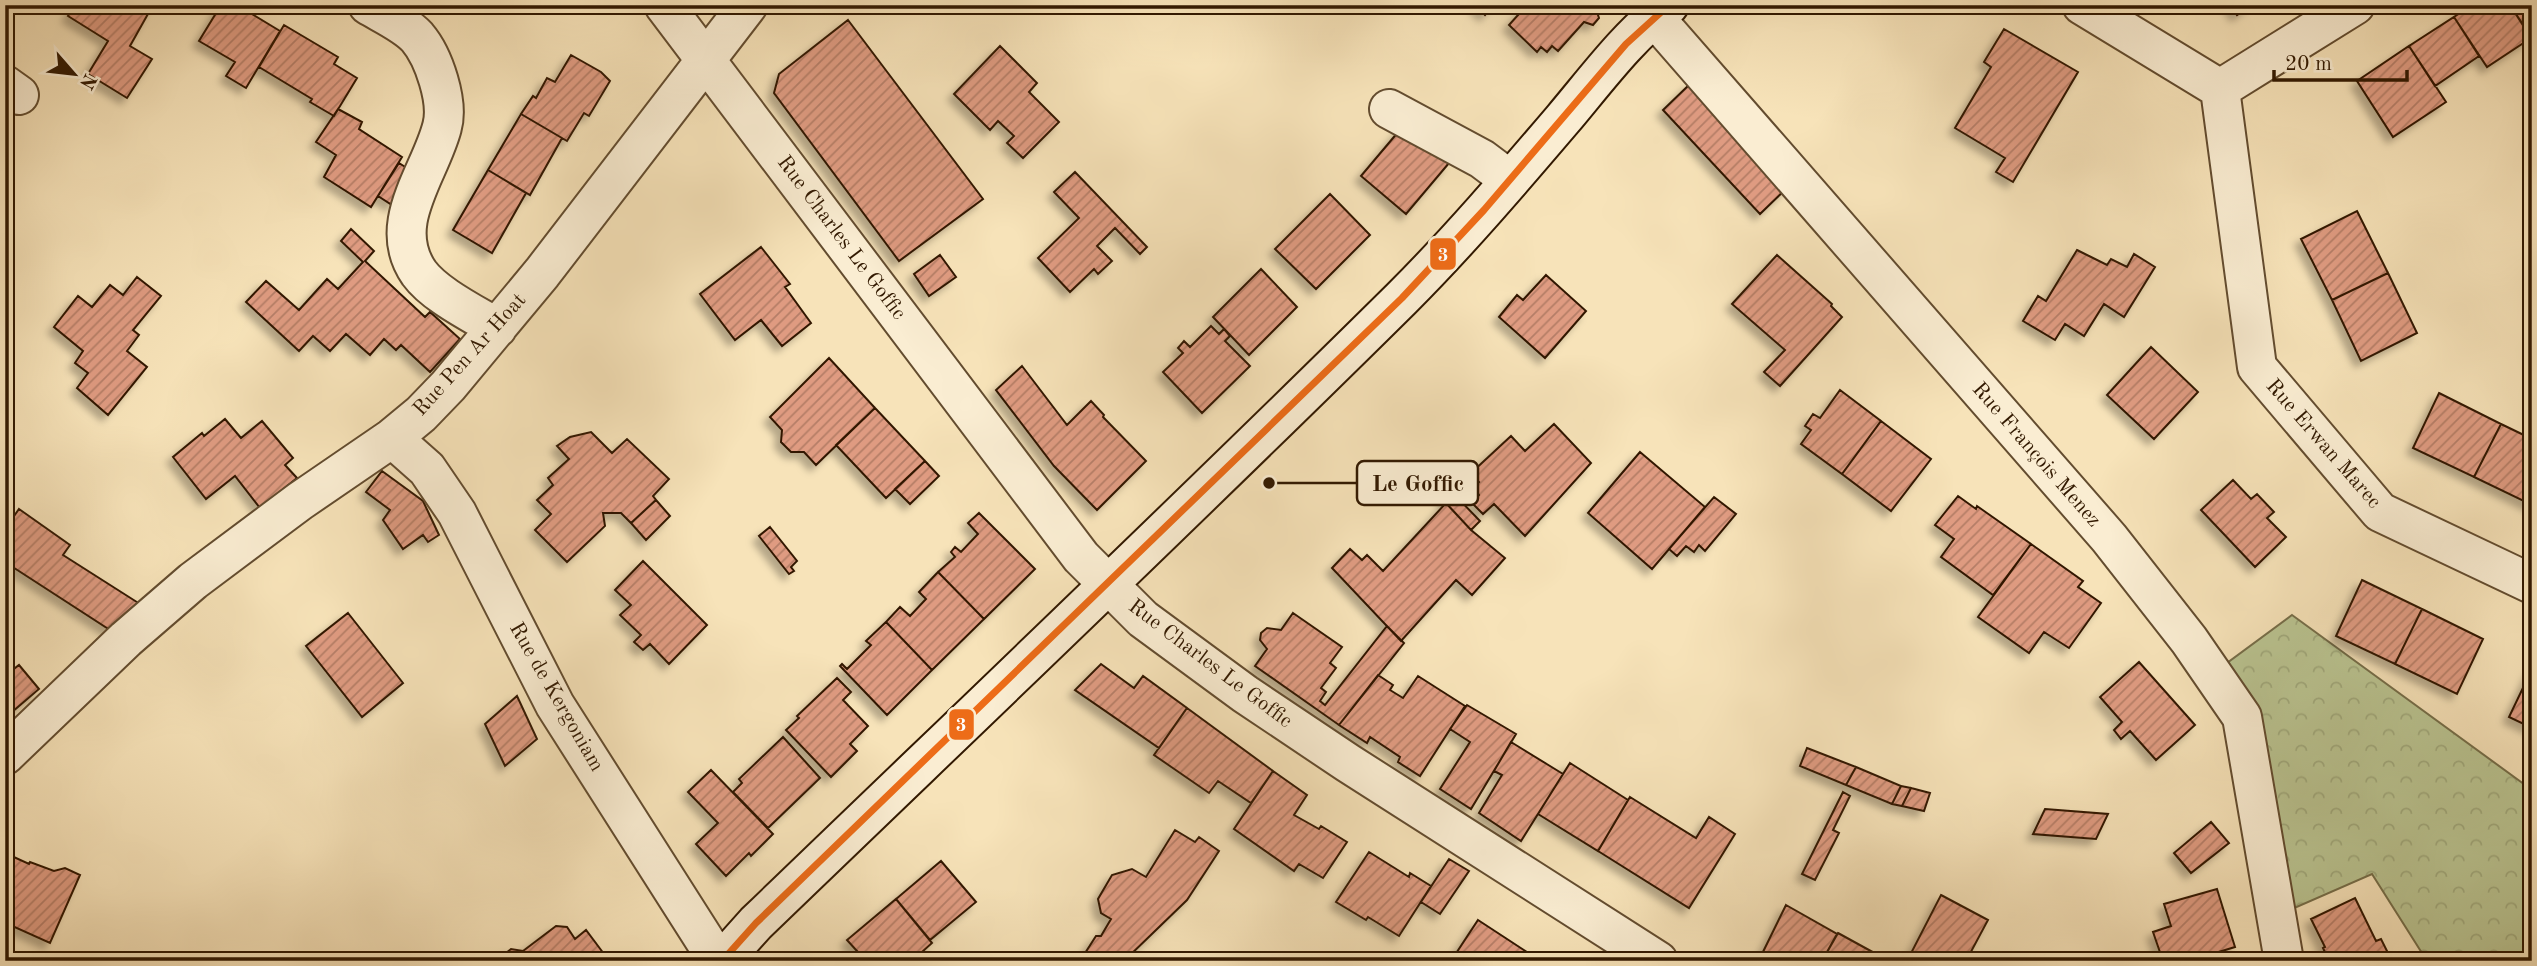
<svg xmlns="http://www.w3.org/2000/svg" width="2537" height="966" font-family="'Old Standard TT',serif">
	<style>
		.forest { fill: url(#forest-crowns); stroke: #766e49; stroke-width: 2 }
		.building { fill: url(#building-hatch); stroke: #321901; stroke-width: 2; filter: url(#shadow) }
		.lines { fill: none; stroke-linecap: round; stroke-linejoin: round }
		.street-casing { stroke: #634c2f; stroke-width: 42 }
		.secondary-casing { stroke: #321901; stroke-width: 42 }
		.street { stroke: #faedd2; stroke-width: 38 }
		.secondary { stroke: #faedd2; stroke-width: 38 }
		.bus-1-casing { stroke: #faedd2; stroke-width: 12 }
		.bus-1 { stroke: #ed6c18; stroke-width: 7 }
		.labels { text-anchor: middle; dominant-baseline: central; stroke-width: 6; stroke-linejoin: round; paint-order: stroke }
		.street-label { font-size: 21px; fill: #321901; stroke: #faedd2 }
		.leader { fill: none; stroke: #321901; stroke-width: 2.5 }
		.callout-dot { fill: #321901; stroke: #faedd2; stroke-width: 2.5 }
		.callout { fill: #faedd2; stroke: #321901; stroke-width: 2.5 }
		.callout-label { font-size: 23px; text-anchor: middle; font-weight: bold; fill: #321901 }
		.line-badge { stroke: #faedd2; stroke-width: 2.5 }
		.badge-label { font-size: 19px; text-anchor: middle; font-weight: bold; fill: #fff }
	</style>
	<defs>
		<pattern id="forest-crowns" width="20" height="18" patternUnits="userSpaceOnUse" patternTransform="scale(1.75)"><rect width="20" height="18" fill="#bac491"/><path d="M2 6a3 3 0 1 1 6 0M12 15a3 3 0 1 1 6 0" fill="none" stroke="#a0a87b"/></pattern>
		<pattern id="building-hatch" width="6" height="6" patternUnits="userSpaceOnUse" patternTransform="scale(1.75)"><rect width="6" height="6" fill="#df9b81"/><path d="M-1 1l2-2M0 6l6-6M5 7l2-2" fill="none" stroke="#b57e67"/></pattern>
		<filter id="shadow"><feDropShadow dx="-6" dy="6" stdDeviation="3.5" flood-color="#0004"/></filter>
	</defs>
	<rect width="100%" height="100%" fill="#f7e3b9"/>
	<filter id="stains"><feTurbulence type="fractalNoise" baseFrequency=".00286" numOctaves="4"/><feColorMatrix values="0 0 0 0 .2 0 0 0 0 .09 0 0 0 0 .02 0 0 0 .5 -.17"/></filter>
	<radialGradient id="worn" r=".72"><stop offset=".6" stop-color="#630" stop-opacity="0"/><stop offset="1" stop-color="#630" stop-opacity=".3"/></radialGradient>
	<path class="forest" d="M2292 615 2532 790V961H2427L2372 874 2285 912 2223 666Z"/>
	<path class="building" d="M75 5H153L130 46 152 59 127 98 88 74 108 41 68 16Z
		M221 5H237L280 31 246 88 226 76 235 62 199 41Z
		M1475 5H1494L1485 15Z
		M1527 5H1600L1596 9 1599 18 1593 25 1584 22 1558 51 1552 46 1547 52 1541 47 1537 52 1509 25Z
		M2230 5H2251L2237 15Z
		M2472 5H2510L2531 38 2487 67 2454 17Z
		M2510 5H2532V29L2528 32Z
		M2454 17 2479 56 2435 86 2409 46Z
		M848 20 983 199 899 261 774 93 779 74Z
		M284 25 338 57 334 64 357 78 334 116 310 102 312 99 259 67Z
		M2004 29 2078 72 2013 182 1996 172 2005 158 1955 128 1991 67 1984 62Z
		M1000 46 1037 83 1029 92 1059 122 1023 158 1007 143 1014 136 998 121 990 130 954 94Z
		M2409 46 2446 102 2393 137 2357 81Z
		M571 55 601 72 610 81 589 116 584 113 567 141 521 114 533 96 536 98 547 78 555 82Z
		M1691 83 1789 186 1760 214 1663 110Z
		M338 109 362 122 359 129 402 157 371 207 324 177 336 155 316 142Z
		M521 114 562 138 530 195 488 170Z
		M1404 125 1449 163 1406 214 1361 176Z
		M399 163 413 172 392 205 378 196Z
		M488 170 526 193 492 253 453 230Z
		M1075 172 1147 247 1140 254 1115 228 1097 246 1112 261 1098 274 1094 269 1070 292 1038 258 1079 218 1054 192Z
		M1330 194 1370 235 1316 289 1275 249Z
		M2357 211 2388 273 2332 300 2301 239Z
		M351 229 374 251 365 261 425 317 430 312 460 339 430 372 401 345 396 350 384 339 370 355 346 334 330 351 313 336 299 351 246 302 266 281 299 310 327 279 338 289 363 262 341 241Z
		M761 247 790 284 785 287 811 323 782 346 761 320 735 340 700 294Z
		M2077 250 2107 265 2111 259 2127 267 2134 254 2155 267 2124 317 2104 304 2084 336 2065 324 2055 340 2023 321 2038 296 2046 301Z
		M940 255 956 277 929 296 914 274Z
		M1777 255 1832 304 1831 306 1842 317 1780 386 1764 372 1785 350 1732 304Z
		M1261 269 1297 307 1249 355 1213 317Z
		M2388 273 2417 333 2361 361 2332 300Z
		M1546 275 1586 311 1545 358 1499 317 1517 295 1523 300Z
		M137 277 161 296 133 330 139 335 127 351 147 367 108 415 77 388 88 373 75 363 83 351 54 327 78 296 92 307 110 285 123 295Z
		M1211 326 1219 334 1224 329 1230 336 1225 341 1250 366 1202 413 1163 372 1183 353 1178 348 1184 341 1190 347Z
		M2151 347 2198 392 2154 439 2107 395Z
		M829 358 875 408 816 465 804 452H791L781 442 782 430 770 417Z
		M1022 366 1067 425 1091 401 1104 415 1103 417 1146 461 1097 510 1054 466 996 390Z
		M1840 390 1881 421 1842 474 1801 444 1811 430 1805 426 1813 414 1820 418Z
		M2439 393 2501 424 2474 477 2413 448Z
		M875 408 925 461 886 498 836 445Z
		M225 419 241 438 262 421 293 458 285 465 297 478 260 508 235 476 206 499 173 457 202 433 204 436Z
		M1881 421 1931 459 1891 511 1842 474Z
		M1554 424 1591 463 1525 536 1494 504 1483 514 1472 503 1479 495 1473 488 1479 482 1470 474 1511 436 1525 451Z
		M2501 424 2532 439V505L2474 477Z
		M591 432 612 453 627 439 669 479 653 496 656 500 631 523 621 513H603L605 526 567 562 535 530 551 514 537 500 553 485 548 478 569 459 557 446 570 437Z
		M1640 452 1705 507 1652 569 1588 513Z
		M925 461 939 476 910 504 895 489Z
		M382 471 423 501 439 535 428 542 423 535 403 549 383 520 390 510 366 492Z
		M2233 480 2251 499 2257 494 2274 512 2267 518 2286 537 2255 567 2201 510Z
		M1451 491 1480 521 1471 530 1443 500Z
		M1958 496 1976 509 1977 506 2031 544 1993 595 1941 557 1954 539 1935 525Z
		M1714 497 1736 514 1705 551 1699 545 1694 552 1686 546 1677 556 1669 549Z
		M656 500 670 516 646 540 631 523Z
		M1446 503 1471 530 1505 558 1472 595 1456 580 1401 641 1332 568 1350 549 1362 560 1367 555 1383 571Z
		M19 509 70 545 63 555 140 604 110 630 5 562V529Z
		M979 513 1035 569 984 619 938 572 955 557 951 552 955 547 961 552 978 534 968 523Z
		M770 527 797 561 791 567 794 571 789 574 759 536Z
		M2031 544 2083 581 2078 587 2101 603 2069 648 2044 632 2029 653 1978 617Z
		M643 561 707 625 669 664 650 644 643 650 634 642 641 635 620 615 631 605 615 590Z
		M938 572 984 619 932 670 886 622 900 607 910 616 926 599 919 592Z
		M2362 580 2422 609 2395 664 2336 636Z
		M2422 609 2483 639 2457 694 2395 664Z
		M348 613 403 683 362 717 306 646Z
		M1293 613 1342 647 1330 663 1336 668 1321 688 1326 692 1320 701 1325 705 1387 626 1404 643 1339 725 1255 666 1267 649 1260 640 1261 633 1267 628 1281 630Z
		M886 622 932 670 887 715 840 666 842 664 847 669 871 645 866 641Z
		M2139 662 2195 725 2156 760 2130 731 2121 739 2114 730 2122 722 2100 697Z
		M1101 664 1134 688 1143 676 1187 708 1159 748 1075 690Z
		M19 665 39 689 5 718V676Z
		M2532 669V728L2509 717Z
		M1378 675 1393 685 1390 690 1403 698 1418 676 1465 706 1420 776 1398 762 1400 757 1370 737 1367 743 1339 725Z
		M837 678 851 692 843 700 868 726 850 744 857 751 831 777 786 730 799 718 797 716Z
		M517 696 537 739 505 766 485 724Z
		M1467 705 1516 734 1471 809 1440 789 1470 742 1450 729Z
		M1187 708 1273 771 1251 803 1218 781 1209 793 1154 755Z
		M783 737 820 778 768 828 733 792 742 783 739 779Z
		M1511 742 1563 774 1521 841 1479 813 1502 775 1494 771Z
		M1807 748 1856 767 1846 785 1800 766Z
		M1570 763 1628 800 1598 851 1538 814Z
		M1856 767 1901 786 1892 804 1846 785Z
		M711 770 773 834 751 856 749 853 726 876 696 844 718 823 688 792Z
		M1273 771 1307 795 1294 815 1319 829 1321 826 1347 842 1323 878 1299 864 1294 871 1234 829Z
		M1901 786 1911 788 1902 806 1892 804Z
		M1911 788 1930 793 1924 811 1902 806Z
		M1843 792 1850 796 1833 830 1839 833 1815 880 1802 874Z
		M1630 797 1696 838 1709 817 1735 834 1689 908 1598 851Z
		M2045 809 2108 814 2096 839 2033 834Z
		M2211 822 2229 843 2191 873 2174 853Z
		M1175 830 1195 842 1199 837 1219 851 1187 900 1124 961H1080L1096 936H1101L1111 919 1101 913 1098 899 1112 875 1132 869 1146 877Z
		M1369 852 1409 877 1410 873 1431 886 1399 936 1368 917 1366 920 1336 902Z
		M5 853 29 864 30 862 54 871 65 868 80 875 50 943 8 924 5 929Z
		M1449 859 1469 871 1440 914 1421 902Z
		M941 861 976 902 930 940 896 899Z
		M2217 889 2235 947 2189 961H2163L2153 932 2171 926 2164 904Z
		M1941 895 1988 920 1966 961H1907Z
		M2355 898 2376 941 2381 939 2392 961H2329L2323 948 2325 947 2311 919Z
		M896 899 932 943 912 961H866L847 940Z
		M1786 905 1837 934 1822 961H1769L1761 956Z
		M1478 920 1536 958 1534 961H1451Z
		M556 926 567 927 575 939 586 930 607 958 603 961H496L511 949 523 951Z
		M1838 933 1889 961H1822Z
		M857 951 866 961H845Z"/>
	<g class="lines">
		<defs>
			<path id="street" d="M368 5C383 14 405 24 417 37 434 57 449 102 442 127 430 174 385 224 419 273 435 295 474 314 497 328
				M664 5 1081 557 1143 619 1245 694 1348 763 1658 961
				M2082 5 2220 89
				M1654 17 2109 538 2189 640 2242 717 2284 961
				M5 85 19 95
				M2220 89 2257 367 2380 512 2532 584
				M2220 89 2355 5
				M1389 109 1482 159 1510 180
				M392 438 427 469 457 513 555 705 718 961
				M5 755 126 639 193 581 300 501 392 438 421 414 448 386 542 273 748 5"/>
			<path id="secondary" d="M722 961 756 923C972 715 1189 509 1402 298 1458 242 1511 180 1563 119 1596 80 1628 36 1669 5"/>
		</defs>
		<use href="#street" class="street-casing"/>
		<use href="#secondary" class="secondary-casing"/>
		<use href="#street" class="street"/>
		<use href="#secondary" class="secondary"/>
		<defs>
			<path id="bus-1" d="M722 961 756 923 1402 298 1484 210 1626 44 1669 5"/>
		</defs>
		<use href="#bus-1" class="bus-1-casing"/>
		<use href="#bus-1" class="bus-1"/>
	</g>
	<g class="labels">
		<g class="street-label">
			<text transform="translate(841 238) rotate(53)">Rue Charles Le Goffic</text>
			<text transform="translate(470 355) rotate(-48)">Rue Pen Ar Hoat</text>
			<text transform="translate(2323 444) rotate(49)">Rue Erwan Marec</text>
			<text transform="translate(2036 455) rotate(49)">Rue François Menez</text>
			<text transform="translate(1210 664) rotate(37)">Rue Charles Le Goffic</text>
			<text transform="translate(556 697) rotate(60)">Rue de Kergoniam</text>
		</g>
	</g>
	<path class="leader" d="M1269 483L1357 483"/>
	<circle class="callout-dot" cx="1269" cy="483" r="7"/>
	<rect class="callout" x="1357" y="461" width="121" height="44" rx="7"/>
	<g class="callout-label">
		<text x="1418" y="491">Le Goffic</text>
	</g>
	<g class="line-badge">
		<rect x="1429" y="237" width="28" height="34" rx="7" fill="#ed6c18"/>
		<rect x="948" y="708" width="27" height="33" rx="7" fill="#ed6c18"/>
	</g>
	<g class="badge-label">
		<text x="1443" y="261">3</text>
		<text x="961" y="731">3</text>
	</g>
	<rect width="2537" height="966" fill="none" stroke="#f7e3b9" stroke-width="28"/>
	<rect x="7" y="7" width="2523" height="952" fill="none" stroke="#321901" stroke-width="3.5"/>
	<rect x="14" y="14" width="2509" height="938" fill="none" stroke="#321901" stroke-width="2"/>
	<g transform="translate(74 74) rotate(118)" stroke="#faedd2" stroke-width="5" paint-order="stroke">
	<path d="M0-5L12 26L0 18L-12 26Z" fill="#321901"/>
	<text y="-10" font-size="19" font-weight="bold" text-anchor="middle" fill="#321901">N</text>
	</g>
	<path d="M2274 70v10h133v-10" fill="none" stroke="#321901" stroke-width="3.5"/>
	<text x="2285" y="70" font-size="21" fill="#321901" stroke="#faedd2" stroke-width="5" paint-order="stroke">20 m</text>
	<rect width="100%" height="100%" filter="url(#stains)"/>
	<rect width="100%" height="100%" fill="url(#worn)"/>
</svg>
